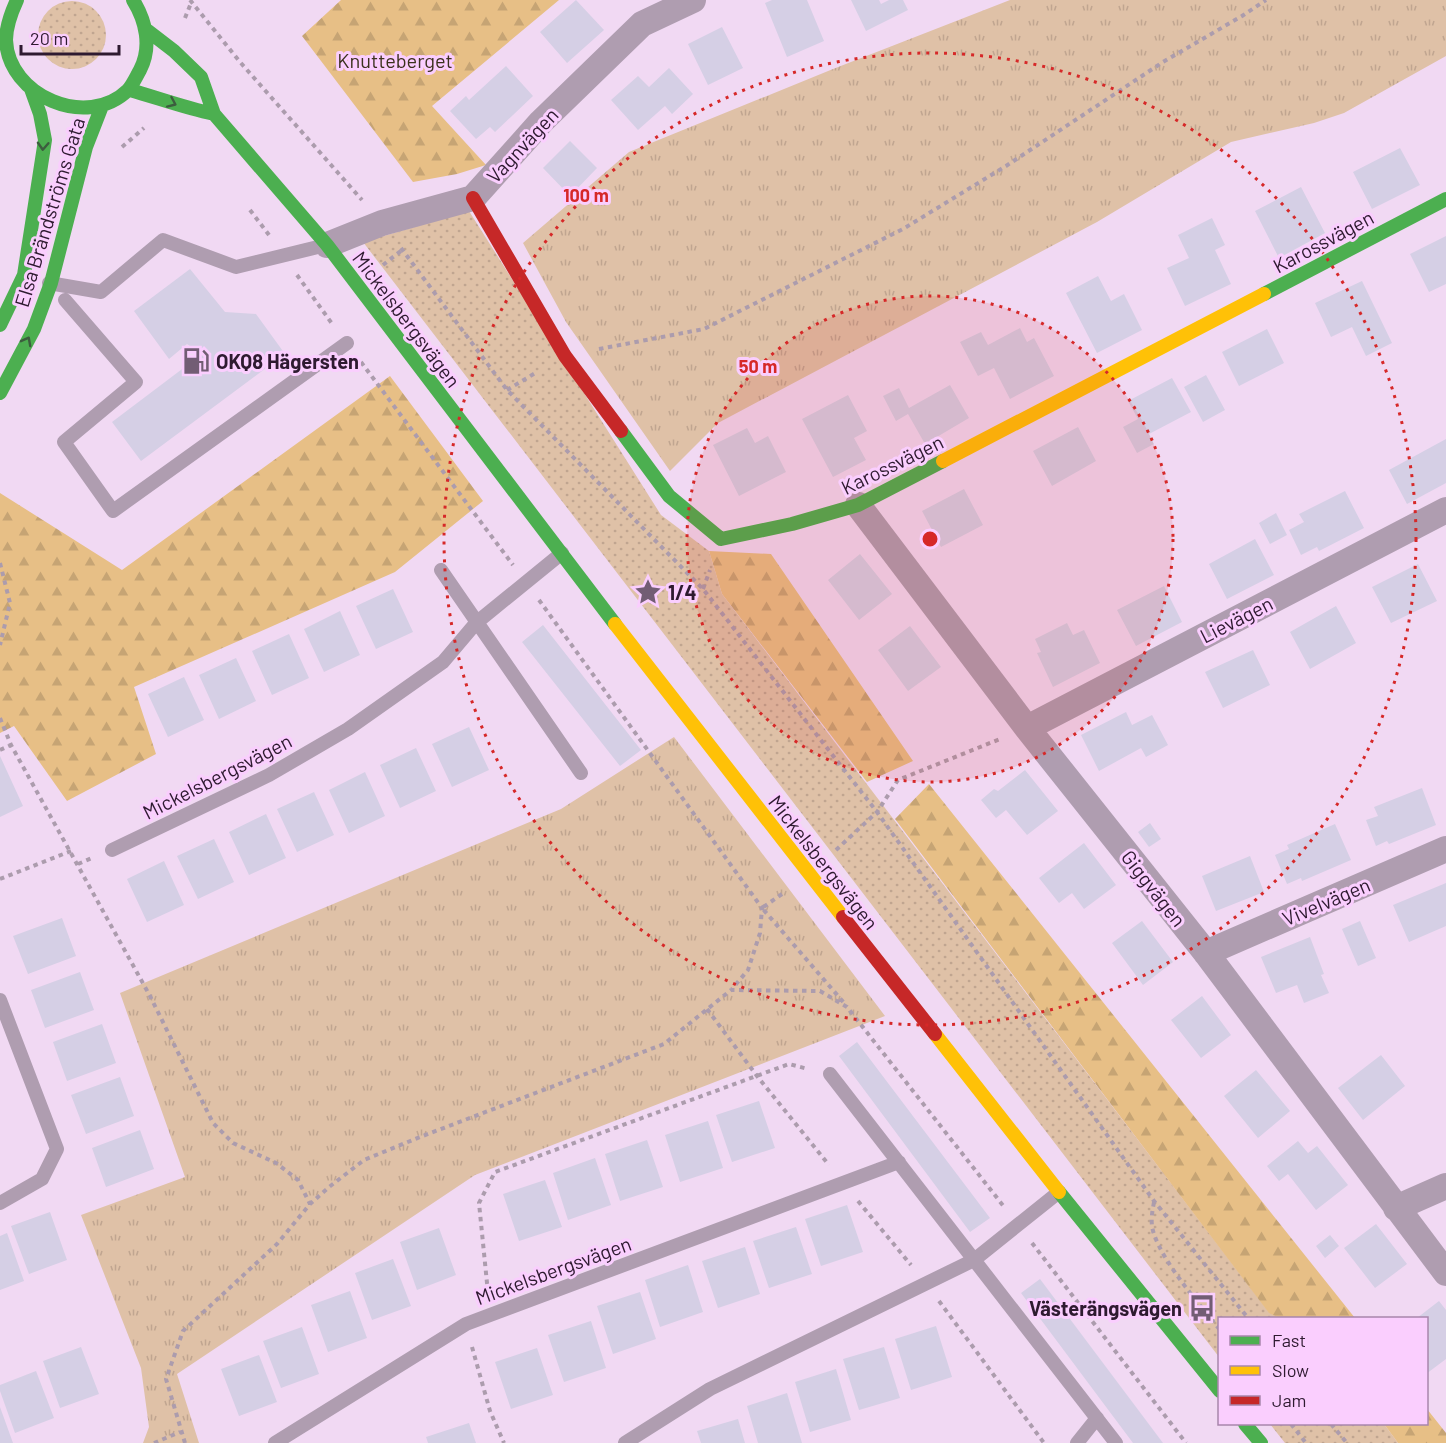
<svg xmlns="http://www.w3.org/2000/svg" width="1446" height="1443" font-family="Barlow,sans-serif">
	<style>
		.grass { fill: url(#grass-dots) }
		.forest { fill: url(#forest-firs) }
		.park { fill: url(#park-tufts) }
		.building { fill: #d5cfe5 }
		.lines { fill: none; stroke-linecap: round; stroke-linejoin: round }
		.path { stroke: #ac9cad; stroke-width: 4; stroke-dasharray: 4.5 4.5; stroke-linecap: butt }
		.lane { stroke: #af9db0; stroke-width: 14 }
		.street { stroke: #af9db0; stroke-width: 26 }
		.fast { stroke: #4caf50; stroke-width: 14 }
		.slow { stroke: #ffc107; stroke-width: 14 }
		.jam { stroke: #c62828; stroke-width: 14 }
		.oneway { stroke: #3c5d3e }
		.ring { fill: none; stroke: #d62828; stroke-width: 3; stroke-dasharray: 3 6 }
		.labels { text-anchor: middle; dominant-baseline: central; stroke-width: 6; stroke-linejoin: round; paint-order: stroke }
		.park-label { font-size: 20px; fill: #3b311d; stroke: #facefe }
		.street-label { font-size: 20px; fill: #2e1a30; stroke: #facefe }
		.poi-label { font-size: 20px; font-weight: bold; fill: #2e1a30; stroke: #facefe; text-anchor: start }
		.centre { fill: #d62828; stroke: #facefe; stroke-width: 3 }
		.ring-label { font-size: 18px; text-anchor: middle; font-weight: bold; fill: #d62828; stroke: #facefe; stroke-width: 6; stroke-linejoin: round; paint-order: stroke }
	</style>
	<defs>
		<pattern id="grass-dots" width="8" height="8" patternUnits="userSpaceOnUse" patternTransform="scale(1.5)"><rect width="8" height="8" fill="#dfc1a7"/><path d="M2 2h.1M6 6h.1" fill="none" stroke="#c0a590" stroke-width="1.8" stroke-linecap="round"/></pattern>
		<pattern id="forest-firs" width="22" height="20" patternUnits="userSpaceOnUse" patternTransform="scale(1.5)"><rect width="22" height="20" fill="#e7bf86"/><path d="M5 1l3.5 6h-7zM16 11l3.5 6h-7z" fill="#c6a474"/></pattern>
		<pattern id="park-tufts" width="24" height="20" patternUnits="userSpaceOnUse" patternTransform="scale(1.5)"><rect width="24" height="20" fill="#dfc1a7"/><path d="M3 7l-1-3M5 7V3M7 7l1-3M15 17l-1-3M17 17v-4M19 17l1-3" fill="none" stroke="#c0a590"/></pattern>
	</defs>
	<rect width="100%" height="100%" fill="#f1d9f3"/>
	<path class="grass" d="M38 35a34 34 0 1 1 68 0a34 34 0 1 1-68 0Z
		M469 211 661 515 709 551 722 594 1269 1312 1279 1318H1220L1219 1357 363 242Z
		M1270 1424H1384L1398 1443H1285Z"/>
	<path class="forest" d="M341 0H559L432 106 486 165 457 174 413 182 302 36Z
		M390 376 483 501 395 572 134 687 156 754 67 801 14 726 0 733V493L122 570Z
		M709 551 771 554 913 761 867 782 722 594Z
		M929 784 1355 1318H1279L1269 1313 895 819Z
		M1427 1409 1446 1433V1443H1398L1384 1424H1426Z"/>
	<path class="park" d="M1010 0H1446V56L1344 113 1314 123 1231 142 1097 222 718 423 670 471 566 322 523 243 629 152 833 69Z
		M674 737 885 1016 475 1175 177 1374 199 1443H143L149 1427 141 1368 81 1215 185 1177 120 993 561 809Z"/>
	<path class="building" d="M576 0 604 30 567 63 540 32Z
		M772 0H807L824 41 787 57 765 3Z
		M851 0H879L881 4 889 0H903L908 10 866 31Z
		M722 27 743 68 708 85 688 44Z
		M506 66 533 96 495 132 490 127 476 139 450 111 466 96 469 100Z
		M669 68 693 94 672 114 665 106 638 130 611 100 638 76 649 87Z
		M570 141 597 168 570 196 543 168Z
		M1400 148 1420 185 1372 209 1353 172Z
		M1301 187 1325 233 1279 258 1255 211Z
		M1212 218 1225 245 1215 250 1231 284 1185 306 1167 268 1189 258 1178 235Z
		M1446 236V284L1429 292 1410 254Z
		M190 269 225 312 256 314 285 354 141 461 112 422 202 354 187 344 169 359 134 311Z
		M1098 276 1111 301 1124 294 1142 330 1097 353 1066 293Z
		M1362 281 1392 343 1366 356 1352 327 1331 337 1315 303Z
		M1020 328 1027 342 1034 338 1054 376 1010 399 994 368 978 376 960 342 981 332 988 345Z
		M1267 329 1284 363 1239 386 1222 352Z
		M1206 375 1225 410 1203 422 1184 387Z
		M1172 378 1191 412 1149 434 1154 444 1137 453 1123 427 1138 419 1128 401Z
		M950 385 969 418 925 444 908 414 896 421 883 396 899 388 909 408Z
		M848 395 867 431 854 438 866 460 833 477 802 419Z
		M1078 427 1096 461 1052 486 1033 451Z
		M747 428 755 443 768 436 786 472 739 496 713 445Z
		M1446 439V483L1407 504 1389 470Z
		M964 489 983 525 941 547 922 511Z
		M1345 491 1364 528 1319 551 1317 547 1301 555 1289 530 1304 522 1299 514Z
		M1276 513 1287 535 1270 544 1259 523Z
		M1255 539 1274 575 1227 599 1209 564Z
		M860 554 892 594 859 620 828 580Z
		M1418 564 1437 601 1391 623 1372 587Z
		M1164 586 1182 622 1136 646 1117 610Z
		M393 589 413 632 376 649 356 606Z
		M1336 606 1356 643 1310 669 1290 632Z
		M340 611 360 655 324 672 304 629Z
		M1067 623 1073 635 1084 630 1100 663 1053 687 1037 653 1041 652 1035 639Z
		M543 625 641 750 620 766 522 642Z
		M910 626 941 667 908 691 878 650Z
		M289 634 309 678 272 695 252 651Z
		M1253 650 1270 685 1223 708 1205 672Z
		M236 658 256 701 219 719 199 675Z
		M184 677 204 720 168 737 148 694Z
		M1126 712 1132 725 1152 715 1168 745 1146 757 1141 748 1099 771 1081 735Z
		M469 727 489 770 452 787 432 744Z
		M416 748 436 791 400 808 380 765Z
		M0 756 23 806 0 817Z
		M1025 770 1058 811 1027 835 1006 810 996 818 981 800 994 789 998 791Z
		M365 772 385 816 349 833 329 790Z
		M1422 788 1436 825 1389 844 1387 841 1376 846 1366 820 1378 816 1374 807Z
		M314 792 334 835 297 852 277 809Z
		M266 814 286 858 249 875 229 832Z
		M1150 823 1161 839 1149 847 1138 832Z
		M1335 824 1351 860 1302 881 1301 878 1287 884 1275 855 1289 849 1287 845Z
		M214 839 234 882 198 899 177 856Z
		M1084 843 1116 885 1084 909 1072 893 1059 903 1039 878Z
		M1250 856 1264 892 1216 911 1202 876Z
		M164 861 184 905 147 922 127 879Z
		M1446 883V926L1409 942 1393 905Z
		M62 918 76 956 28 974 13 936Z
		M1142 921 1173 962 1143 985 1112 943Z
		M1360 921 1376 958 1358 966 1342 929Z
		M1310 937 1324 974 1321 975 1329 993 1304 1003 1297 985 1276 993 1261 957Z
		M80 972 94 1010 45 1028 31 990Z
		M1202 996 1231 1035 1201 1058 1171 1020Z
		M102 1024 116 1063 67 1081 53 1042Z
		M857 1042 990 1218 970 1232 839 1056Z
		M1381 1055 1405 1086 1363 1120 1338 1088Z
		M1256 1070 1290 1111 1258 1138 1224 1096Z
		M120 1077 134 1116 86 1134 71 1095Z
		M759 1101 775 1148 732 1162 716 1115Z
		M708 1121 723 1168 680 1182 665 1135Z
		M140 1130 154 1169 106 1187 92 1148Z
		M647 1140 663 1187 620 1201 605 1154Z
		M1298 1141 1308 1153 1317 1146 1348 1185 1316 1210 1288 1174 1279 1181 1267 1166Z
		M595 1158 611 1205 568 1220 553 1173Z
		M545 1180 562 1227 519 1241 503 1194Z
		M847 1205 863 1252 821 1266 805 1219Z
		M50 1212 67 1260 29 1274 11 1226Z
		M1376 1224 1407 1264 1375 1288 1344 1248Z
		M796 1227 812 1274 769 1288 753 1241Z
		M439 1228 456 1275 417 1290 400 1242Z
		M7 1233 24 1281 0 1290V1236Z
		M1330 1235 1339 1246 1325 1258 1316 1246Z
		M745 1247 760 1294 718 1308 702 1261Z
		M393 1259 411 1306 372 1320 355 1273Z
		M688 1265 703 1312 660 1327 645 1280Z
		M1040 1279 1163 1443H1133L1021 1293Z
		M350 1291 367 1338 328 1352 311 1305Z
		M640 1292 656 1339 613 1354 597 1306Z
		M1439 1301 1446 1310V1359L1426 1374V1318H1417Z
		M591 1321 606 1368 564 1382 548 1335Z
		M936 1326 952 1377 911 1390 895 1339Z
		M302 1327 319 1374 281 1388 263 1341Z
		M81 1347 99 1394 60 1408 43 1361Z
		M884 1347 900 1398 859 1410 843 1359Z
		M537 1348 553 1395 511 1409 495 1362Z
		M259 1355 277 1402 239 1416 221 1369Z
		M836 1369 851 1420 810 1432 795 1382Z
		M36 1371 54 1418 15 1433 0 1391V1385Z
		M787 1393 802 1443H758L747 1406Z
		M0 1407 13 1443H0Z
		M738 1419 745 1443H701L697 1431Z
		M469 1423 476 1443H428L426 1437Z"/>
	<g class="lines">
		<path class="path" d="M190 0 240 62 362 200
			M185 18 191 3
			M122 147 144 128
			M250 210 269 235
			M401 248 507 390 703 589 877 812 1154 1201 1248 1318
			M383 265 402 250
			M297 275 333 325
			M599 349 704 329 903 229 1006 166 1163 62 1242 16 1266 0
			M361 362 513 565
			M507 390 537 372
			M0 563 10 603 0 645
			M703 589 710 570
			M539 600 762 908 760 933 748 970 732 989
			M0 718 11 745 150 996 213 1123 233 1143 276 1163 298 1180 310 1204
			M0 750 11 745
			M836 850 877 812 898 780 1000 739
			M78 864 92 858
			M0 879 71 851
			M782 894 762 908 845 1004
			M707 1009 757 1076 829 1165
			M858 1201 911 1265
			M1154 1202C1152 1213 1150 1223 1154 1234 1164 1264 1200 1305 1220 1330
			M1032 1243 1186 1443
			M488 1293 479 1203 495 1172 789 1064 808 1069
			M939 1301 1044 1443
			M472 1347 490 1411 504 1443
			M1291 1424 1306 1443
			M1331 1424 1347 1443
			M154 1443 180 1432
			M185 1443 166 1379 183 1331 277 1244 310 1204 329 1187 364 1160 420 1137 664 1044 731 990 820 991 847 1007 1005 1208"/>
		<path class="lane" d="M49 283 101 292 163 240 236 267 326 245
			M65 300 136 382 64 442 113 511 347 343
			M441 570 581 773
			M112 850 269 775 348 729 443 662 476 623 562 553
			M0 1000 57 1149 42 1179 0 1203
			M830 1074 1116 1443
			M275 1443 466 1324 899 1162
			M625 1443 710 1389 974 1260 1059 1192
			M1077 1443 1097 1418"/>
		<path class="street" d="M327 245 382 223 473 198 541 122 642 24 693 0
			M858 505 1027 728 1206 953 1446 1273
			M1027 728 1446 510
			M1206 953 1446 849
			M1396 1208 1446 1186"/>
		<path class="fast" d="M17 0C11 13 6 26 6 40 8 96 87 130 128 90 133 84 136 77 140 70 152 47 146 21 133 0
			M148 31 174 51 201 77 214 114 327 245 615 624
			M130 90C158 98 185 108 214 114
			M1264 294 1446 199
			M0 325 24 275 45 140 40 114 31 89
			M0 393 34 329 51 283 86 147 102 106
			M621 431 669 496 721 539 792 524 858 505 943 461
			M1059 1192 1220 1391
			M1245 1424 1261 1443"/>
		<path class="slow" d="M943 461 1264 294
			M615 624 843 917
			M935 1034 1059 1192"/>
		<path class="jam" d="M473 198 565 356 621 431
			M843 917 935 1034"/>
	</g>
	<defs><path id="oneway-chevron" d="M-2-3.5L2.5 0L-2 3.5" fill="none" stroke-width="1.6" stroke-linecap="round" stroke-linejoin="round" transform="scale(1.5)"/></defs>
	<g class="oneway">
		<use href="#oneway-chevron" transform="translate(172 103) rotate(24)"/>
		<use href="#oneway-chevron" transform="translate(43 146) rotate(93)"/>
		<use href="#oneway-chevron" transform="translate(27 341) rotate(-62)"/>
	</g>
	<circle cx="930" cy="539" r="243" fill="#d62828" fill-opacity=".12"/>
	<g class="ring">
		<circle cx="930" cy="539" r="243"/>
		<circle cx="930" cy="539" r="486"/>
	</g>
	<defs>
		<symbol id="fuel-bare" viewBox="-9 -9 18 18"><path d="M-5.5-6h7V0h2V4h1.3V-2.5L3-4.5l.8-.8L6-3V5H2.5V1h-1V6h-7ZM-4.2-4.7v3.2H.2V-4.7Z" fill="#725d74" stroke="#facefe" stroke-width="2.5" paint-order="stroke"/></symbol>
		<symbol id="sight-bare" viewBox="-9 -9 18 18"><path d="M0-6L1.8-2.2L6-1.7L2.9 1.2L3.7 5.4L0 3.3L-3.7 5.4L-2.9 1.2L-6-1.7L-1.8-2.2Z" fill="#725d74" stroke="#facefe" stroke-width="2.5" paint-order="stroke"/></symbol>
		<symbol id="bus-bare" viewBox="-9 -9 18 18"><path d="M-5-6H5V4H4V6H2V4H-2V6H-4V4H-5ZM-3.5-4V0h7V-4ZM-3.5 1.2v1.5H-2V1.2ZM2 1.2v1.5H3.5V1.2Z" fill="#725d74" stroke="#facefe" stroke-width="2.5" paint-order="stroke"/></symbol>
	</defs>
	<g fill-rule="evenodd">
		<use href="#fuel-bare" x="177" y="342" width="38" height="38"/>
		<use href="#sight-bare" x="629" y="573" width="38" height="38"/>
		<use href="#bus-bare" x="1183" y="1289" width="38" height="38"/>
	</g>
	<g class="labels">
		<g class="park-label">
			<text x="395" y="60">Knutteberget</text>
		</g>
		<g class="street-label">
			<text transform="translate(522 145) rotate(-47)">Vagnvägen</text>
			<text transform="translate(49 212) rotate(-73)">Elsa Brändströms Gata</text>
			<text transform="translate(1323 241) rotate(-28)">Karossvägen</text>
			<text transform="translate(407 319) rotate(53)">Mickelsbergsvägen</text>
			<text transform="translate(892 464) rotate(-26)">Karossvägen</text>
			<text transform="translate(1236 619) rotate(-27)">Lievägen</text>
			<text transform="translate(217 776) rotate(-27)">Mickelsbergsvägen</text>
			<text transform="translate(824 862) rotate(52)">Mickelsbergsvägen</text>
			<text transform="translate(1154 888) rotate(52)">Giggvägen</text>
			<text transform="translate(1326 901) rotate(-23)">Vivelvägen</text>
			<text transform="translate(553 1270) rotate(-20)">Mickelsbergsvägen</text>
		</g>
		<g class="poi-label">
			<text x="216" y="361">OKQ8 Hägersten</text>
			<text x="668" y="592">1/4</text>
			<text x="1182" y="1308" text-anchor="end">Västerängsvägen</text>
		</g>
	</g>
	<circle cx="930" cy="539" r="9" class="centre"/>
	<g class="ring-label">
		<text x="586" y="202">100 m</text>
		<text x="758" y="373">50 m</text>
	</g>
	<rect x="1218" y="1317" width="210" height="108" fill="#facefe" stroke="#a886ac" stroke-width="1.5"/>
	<rect x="1230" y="1336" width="30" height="9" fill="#4caf50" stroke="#a886ac" stroke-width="1.5"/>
	<text x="1272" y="1347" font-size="18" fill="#2e1a30">Fast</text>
	<rect x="1230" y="1366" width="30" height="9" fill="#ffc107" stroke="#a886ac" stroke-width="1.5"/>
	<text x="1272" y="1377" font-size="18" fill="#2e1a30">Slow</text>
	<rect x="1230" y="1396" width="30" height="9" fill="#c62828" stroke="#a886ac" stroke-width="1.5"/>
	<text x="1272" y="1407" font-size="18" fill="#2e1a30">Jam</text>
	<path d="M21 45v9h98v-9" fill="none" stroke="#2e1a30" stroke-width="3"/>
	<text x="30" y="45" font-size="18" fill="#2e1a30" stroke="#facefe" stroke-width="4.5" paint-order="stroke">20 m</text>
</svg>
